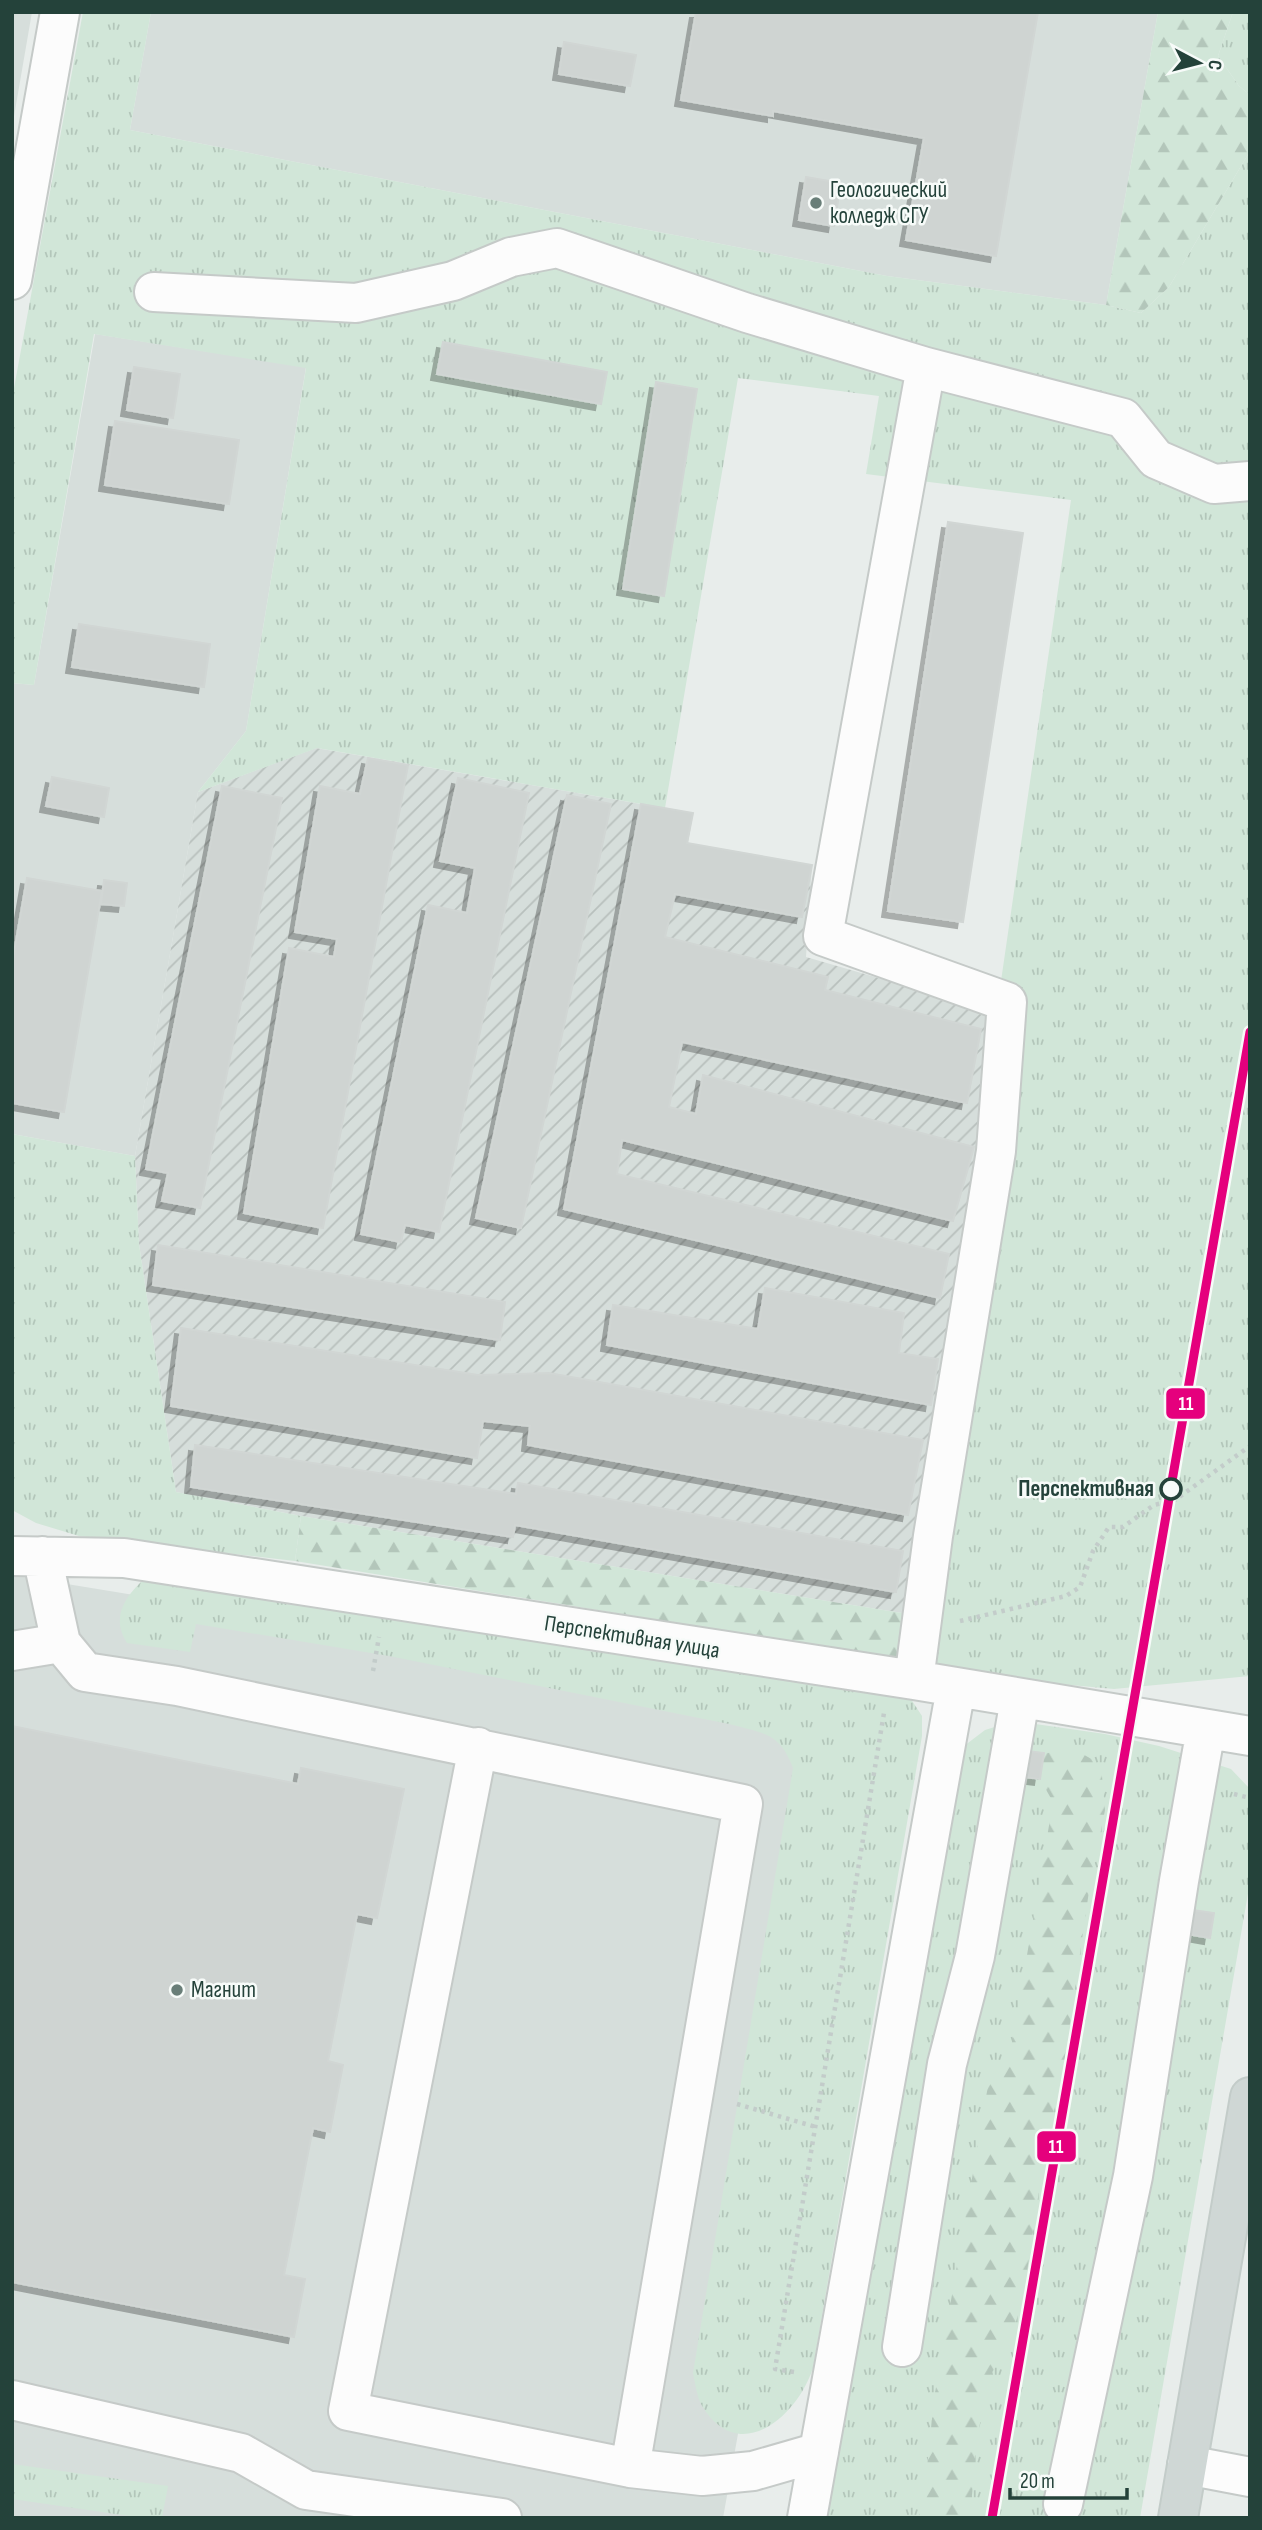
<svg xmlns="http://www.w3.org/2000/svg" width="1262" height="2530" font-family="'Sofia Sans Condensed',sans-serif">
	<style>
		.built { fill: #d6dedb }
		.industrial { fill: url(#industrial-furrows) }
		.grass { fill: url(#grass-tufts) }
		.forest { fill: url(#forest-firs) }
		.building { fill: #cfd4d2; stroke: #d1d6d4; stroke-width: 2; filter: url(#shadow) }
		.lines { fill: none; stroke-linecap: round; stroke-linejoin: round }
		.minor-casing { stroke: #c5cac8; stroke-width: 42 }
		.major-casing { stroke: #c3ccc9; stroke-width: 42 }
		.path { stroke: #c3ccca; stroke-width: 4.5; stroke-dasharray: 3.5 5; stroke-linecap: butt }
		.minor { stroke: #fcfcfc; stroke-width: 38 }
		.major { stroke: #cfd7d5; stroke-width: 38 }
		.tram-1-casing { stroke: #f7fbf9; stroke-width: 14 }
		.tram-1 { stroke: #e5007d; stroke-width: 9 }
		.poi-dot { fill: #697e78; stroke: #f7fbf9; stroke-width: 2.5 }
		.stop-dot { fill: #f7fbf9; stroke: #24423a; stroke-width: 3.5 }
		.labels { text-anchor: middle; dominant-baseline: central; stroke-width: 5; stroke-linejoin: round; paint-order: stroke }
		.poi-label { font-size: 23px; fill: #24423a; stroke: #f7fbf9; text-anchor: start }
		.stop-label { font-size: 23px; font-weight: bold; fill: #24423a; stroke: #f7fbf9; text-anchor: end }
		.street-label { font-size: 23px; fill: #24423a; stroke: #f7fbf9 }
		.line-badge { stroke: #f7fbf9; stroke-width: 2.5 }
		.badge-label { font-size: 19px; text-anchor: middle; font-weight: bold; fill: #fff }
	</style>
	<defs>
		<pattern id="industrial-furrows" width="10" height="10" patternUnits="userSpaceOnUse" patternTransform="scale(1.75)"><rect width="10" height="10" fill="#d6dedb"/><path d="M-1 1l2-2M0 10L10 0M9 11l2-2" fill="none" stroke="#b8c0bd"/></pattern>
		<pattern id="grass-tufts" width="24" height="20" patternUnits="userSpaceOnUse" patternTransform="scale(1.75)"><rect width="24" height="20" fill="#d1e6d8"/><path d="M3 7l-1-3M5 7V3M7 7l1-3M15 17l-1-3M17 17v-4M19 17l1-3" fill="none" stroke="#b3c6ba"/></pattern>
		<pattern id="forest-firs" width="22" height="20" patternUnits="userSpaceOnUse" patternTransform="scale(1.75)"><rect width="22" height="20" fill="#d1e6d8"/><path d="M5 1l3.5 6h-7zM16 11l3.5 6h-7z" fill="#b3c6ba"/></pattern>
		<filter id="shadow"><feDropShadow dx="-6" dy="6" stdDeviation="0" flood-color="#0004"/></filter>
	</defs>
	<rect width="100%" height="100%" fill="#e8edeb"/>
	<path class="built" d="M12 12H32L12 128Z
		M151 12H1158L1106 305 887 276 130 130Z
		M95 334 306 367 246 731 198 792 135 1156 12 1134V683L34 685Z
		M12 1575 866 1715 723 2518H12Z"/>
	<path class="industrial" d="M316 748 693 813 688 844 812 865 806 957 996 1012 939 1407 902 1613 301 1516 176 1492 139 1244 135 1156 198 792Z"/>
	<path class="grass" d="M83 12H151L130 130 887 276 1106 305 1141 313 1169 287 1250 151V1676L1114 1689 1006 1679 899 1659 902 1613 939 1407 1071 500 866 474 879 396 738 378 665 808 317 748 198 792 246 731 306 368 94 334 34 685 12 683V399Z
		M1233 12H1250V95L1239 86 1218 56Z
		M12 1134 135 1156 139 1244 176 1492 301 1516 295 1561 79 1536 36 1523 12 1510Z
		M143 1580 907 1693 922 1716V1736L813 2368C797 2417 738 2468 701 2404 697 2396 695 2383 693 2373L793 1768C780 1732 762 1733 729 1724L389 1656 196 1624 190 1652 127 1643C111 1618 124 1598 143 1580Z
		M1014 1721 1105 1734 1159 1746 1231 1769 1250 1789V1882L1140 2518H823L964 1746 985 1730Z
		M12 2464 168 2486 162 2518H143L12 2499Z"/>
	<path class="forest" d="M1158 12H1233L1218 56 1239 86 1250 95V151L1169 287 1141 313 1106 305Z
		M301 1516 902 1613 899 1659 295 1561Z
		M1079 1752 1095 1761 1102 1776 1105 1810 1089 1891 1063 2072 1045 2150 1023 2299 1008 2347 991 2374 977 2437 970 2518H918L924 2497 934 2399 990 2074 1010 2055 1053 1802 1040 1779 1044 1753Z"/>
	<path class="building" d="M696 12H1038L996 256 906 240 924 138 773 111V116L681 100Z
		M564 42 636 55 630 86 559 74Z
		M806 177 841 183 834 226 799 220Z
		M443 342 607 372 601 404 437 374Z
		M134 367 180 374 173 418 127 410Z
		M656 382 697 389 664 596 623 589Z
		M115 421 239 440 229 504 105 485Z
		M948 522 1023 533 963 922 888 911Z
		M79 624 210 644 204 687 72 667Z
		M368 758 408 765 323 1228 244 1213 289 948 334 957 337 939 295 932 320 786 360 794Z
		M52 777 109 788 104 817 46 806Z
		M458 778 529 793 439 1232 405 1225 401 1242 361 1234 428 905 467 913 475 868 440 861Z
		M222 786 282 798 200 1208 162 1201 168 1173 146 1169Z
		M567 795 611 804 521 1228 476 1218Z
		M641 804 693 813 687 843 812 865 802 917 675 894 665 937 828 977 825 990 981 1029 967 1103 682 1042 669 1107 696 1114 703 1075 974 1147 953 1221 622 1140 617 1174 949 1254 940 1298 564 1209Z
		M27 878 102 891 64 1112 12 1103V964Z
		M104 880 127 883 124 906 101 904Z
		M158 1245 505 1302 500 1340 153 1285Z
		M765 1288 904 1313 899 1353 938 1359 931 1405 607 1345 613 1305 758 1329Z
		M181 1328 478 1375 549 1373 923 1440 908 1515 528 1445 530 1426 483 1421 477 1458 171 1406Z
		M195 1445 516 1494 518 1483 903 1551 896 1592 515 1525 513 1537 191 1487Z
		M12 1726 298 1784 301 1768 404 1789 377 1918 357 1914 328 2061 343 2065 330 2132 313 2128 284 2275 305 2279 294 2337 12 2282Z
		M1020 1750 1044 1753 1040 1779 1017 1776Z
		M1186 1909 1214 1913 1210 1938 1181 1933Z"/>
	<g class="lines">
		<defs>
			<path id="minor" d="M12 280 60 12
				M154 292 356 303 453 281 511 257 557 248 747 313 926 367 1123 418 1156 459 1214 484 1250 481
				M12 1556 124 1558 914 1680 1250 1736
				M42 1556 61 1643 85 1672 177 1686 743 1804 630 2468
				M12 1651 61 1643
				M914 1680 933 1536 996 1151 1007 1002 823 936 926 367
				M478 1747 348 2411 630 2468 702 2476 753 2471 819 2452
				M902 2347 947 2064 975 1956 1020 1699
				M12 2400 241 2453 306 2490 502 2518
				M1187 2465 1250 2477
				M1063 2504 1133 2176 1179 1881 1206 1729
				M807 2518 956 1688"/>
			<path id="major" d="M1178 2518 1250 2097"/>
		</defs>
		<use href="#minor" class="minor-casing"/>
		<use href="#major" class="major-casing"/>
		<path class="path" d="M960 1621 1066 1596 1080 1587 1093 1551 1109 1527H1123L1154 1505 1175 1500 1250 1446
			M373 1671 379 1637
			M1234 1794 1250 1798
			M737 2104 816 2127
			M794 2372 775 2369 884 1713"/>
		<use href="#minor" class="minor"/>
		<use href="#major" class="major"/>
		<defs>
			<path id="tram-1" d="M992 2518 1250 1032"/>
		</defs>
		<use href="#tram-1" class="tram-1-casing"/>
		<use href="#tram-1" class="tram-1"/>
	</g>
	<g class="poi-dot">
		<circle cx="816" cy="203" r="7"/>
		<circle cx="177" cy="1990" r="7"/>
	</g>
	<circle class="stop-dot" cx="1171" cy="1489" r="10"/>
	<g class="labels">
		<g class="poi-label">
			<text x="830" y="190">Геологический<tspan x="830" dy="26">колледж СГУ</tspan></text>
			<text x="191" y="1990">Магнит</text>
		</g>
		<g class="stop-label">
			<text x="1154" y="1489">Перспективная</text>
		</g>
		<g class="street-label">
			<text transform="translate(632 1637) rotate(9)">Перспективная улица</text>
		</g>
	</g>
	<g class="line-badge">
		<rect x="1165" y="1387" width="41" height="33" rx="7" fill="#e5007d"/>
		<rect x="1036" y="2130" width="41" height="33" rx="7" fill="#e5007d"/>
	</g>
	<g class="badge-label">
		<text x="1186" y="1410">11</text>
		<text x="1056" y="2153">11</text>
	</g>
	<rect width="1262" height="2530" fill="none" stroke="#24423a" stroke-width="28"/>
	<g transform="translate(1199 63) rotate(97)" stroke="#f7fbf9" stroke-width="5" paint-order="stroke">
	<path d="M0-5L12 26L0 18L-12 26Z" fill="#24423a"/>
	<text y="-10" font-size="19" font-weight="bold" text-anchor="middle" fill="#24423a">С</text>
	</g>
	<path d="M1010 2488v10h117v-10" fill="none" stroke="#24423a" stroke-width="3.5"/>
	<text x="1020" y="2488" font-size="21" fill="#24423a" stroke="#f7fbf9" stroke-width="5" paint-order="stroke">20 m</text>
</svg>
